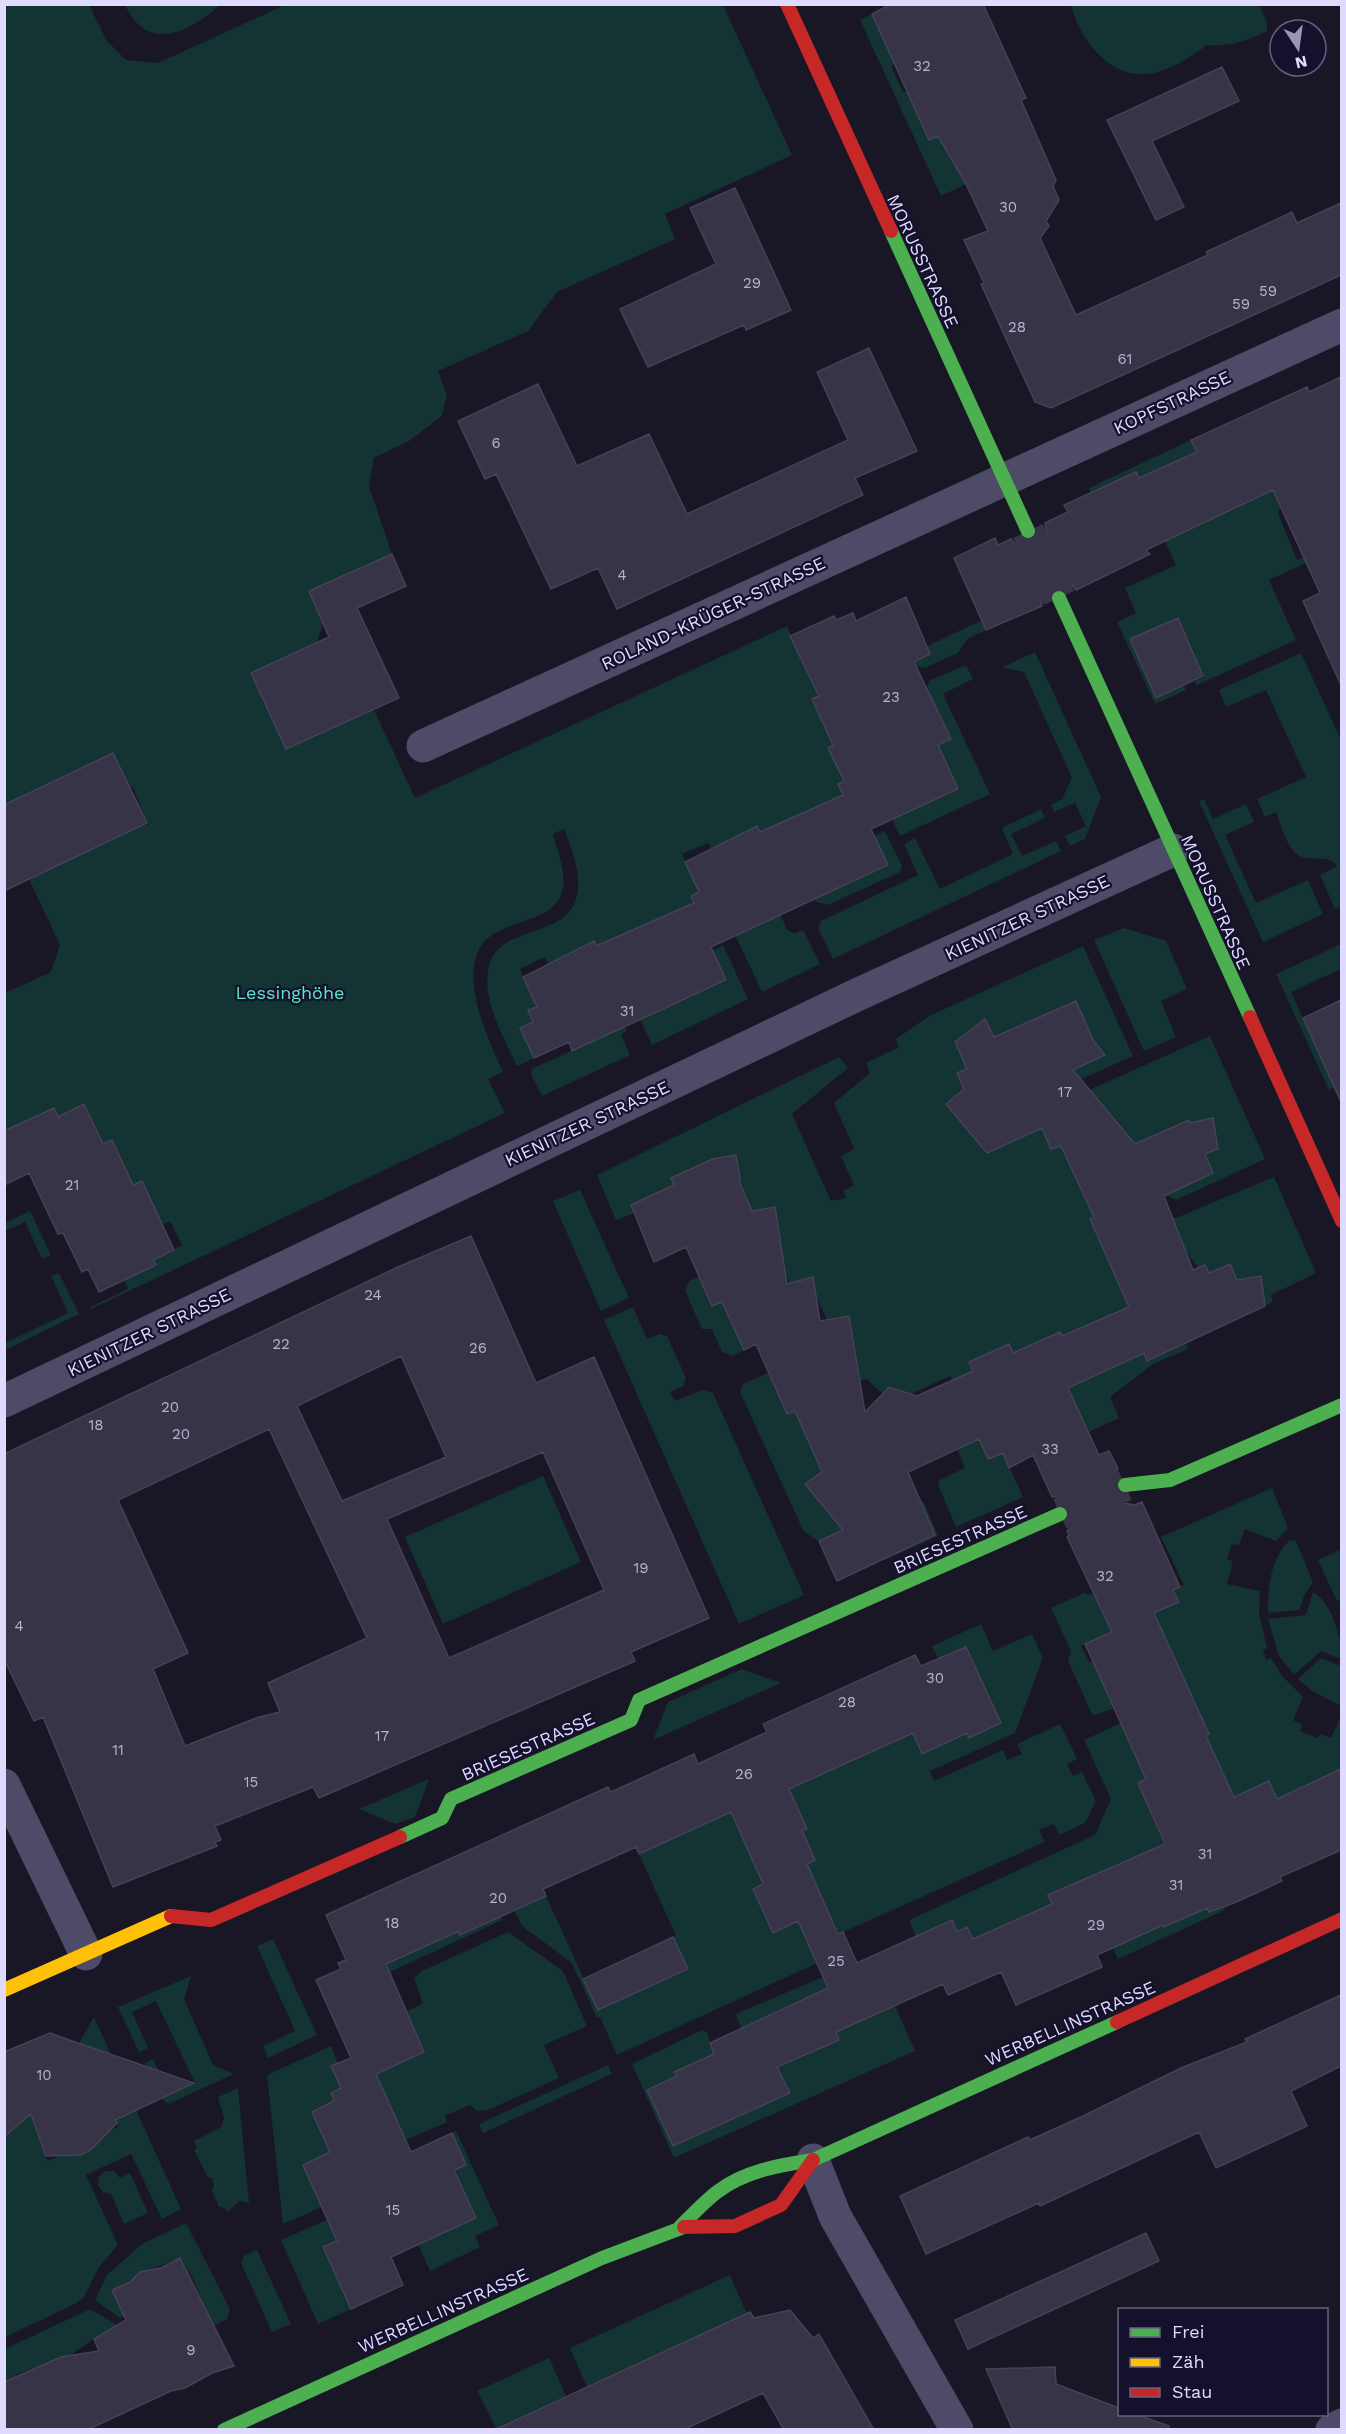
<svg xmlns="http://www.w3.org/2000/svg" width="1346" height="2434" font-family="'Work Sans',sans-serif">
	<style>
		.green { fill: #143333 }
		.building { fill: #383447; stroke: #454158; stroke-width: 1.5; fill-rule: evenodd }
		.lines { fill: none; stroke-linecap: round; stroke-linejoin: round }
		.secondary-tunnel { stroke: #373447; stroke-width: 33; stroke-dasharray: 33 16; stroke-linecap: butt }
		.street { stroke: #4d4b67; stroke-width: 33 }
		.fast { stroke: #4caf50; stroke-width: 14 }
		.slow { stroke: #ffc107; stroke-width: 14 }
		.jam { stroke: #c62828; stroke-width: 14 }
		.labels { text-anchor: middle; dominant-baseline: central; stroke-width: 4.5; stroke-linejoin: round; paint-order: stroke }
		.number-label { font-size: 15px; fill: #b5b1d1 }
		.street-label { font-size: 18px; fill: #dfdbff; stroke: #15102c }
		.park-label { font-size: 18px; fill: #60e6c5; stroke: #15102c }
	</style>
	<rect width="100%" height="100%" fill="#191626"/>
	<path class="green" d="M5 5H89L107 41 126 60 158 63 285 5H723L792 155 665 214 675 239 557 292 528 331 438 371 447 395 442 416 409 441 374 458 369 486 392 554 309 591 323 623 317 642 251 673 286 749 374 710 415 798 787 626 803 664 807 662 838 743 829 748 848 779 838 784 845 798 807 815 805 811 762 836 757 826 713 852 708 843 682 854 699 892 691 896 696 907 645 930 643 925 599 951 594 941 582 947 583 951 550 967 545 957 520 969 537 1007 528 1010 533 1022 520 1028 534 1058 517 1066C504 1038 483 1003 488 970 497 908 619 959 564 829L553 834C557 851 566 870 563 888 557 929 490 915 477 954 464 989 489 1041 503 1072L488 1079 505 1113 91 1309 90 1307 128 1289 124 1280 156 1265 153 1260 182 1245 170 1221 162 1225 142 1181 133 1185 112 1140 103 1144 84 1104 58 1117 54 1109 6 1131 4 1127 5 993 51 972 60 945 29 879 144 824 148 825 133 787 130 788 113 754 5 805Z
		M125 5H220C189 32 148 54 125 5Z
		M1071 5H1259L1267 22V31C1248 41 1228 47 1207 45 1191 57 1169 71 1148 74 1108 78 1080 39 1071 5Z
		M872 14 895 64 891 66 903 92 907 91 929 139 943 134 966 184 941 196 860 20Z
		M1191 440 1201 462 1183 458 1171 464 1172 468 1093 497 1089 488Z
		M1340 460 1341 547 1269 580 1296 640 1197 685 1194 681 1204 677 1178 619 1130 640 1156 698 1184 685 1186 690 1155 704 1117 622 1136 613 1125 588 1176 565 1165 541 1262 480 1284 498 1278 513 1297 560 1340 542Z
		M982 620 986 630 967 639 958 653 924 668 917 667 911 654Z
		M1035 652 1101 797 1085 839 1070 846 1065 836 1086 826 1075 803 1054 812 1051 805 1062 799 1072 778 1024 672 1002 667Z
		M1301 653 1341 740 1342 906 1335 909 1320 875 1337 866C1328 853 1311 863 1298 855 1286 847 1281 824 1276 812L1265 817 1257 799 1306 777 1266 690 1226 707 1219 690Z
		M966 665 973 679 943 694 990 794 900 836 892 819 941 763 927 689 929 681Z
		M1204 799 1213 819 1246 804 1254 822 1225 835 1256 903 1308 880 1323 914 1263 942 1199 801Z
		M1041 809 1045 818 1011 834 1022 856 1056 841 1061 851 833 959 818 928 821 921 918 875 904 844 915 838 940 889 1013 854 1002 828Z
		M885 831 902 866 900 872 828 905 816 902 810 888 824 895 888 865 874 836Z
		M780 914 788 931 795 933 803 930 820 964 762 992 735 935Z
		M1124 928 1166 941 1187 989 1161 1001 1176 1037 1144 1051 1094 940Z
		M1341 944V969L1291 992 1334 1087 1329 1090 1276 974Z
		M723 945 748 999 652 1045 631 999 661 1010 725 981 712 951Z
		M1083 946 1133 1056 1079 1080 1074 1070 1105 1055 1093 1040 1075 1001 1029 1022 998 1047 985 1019 966 1033 969 1039 956 1045 967 1069 957 1073 978 1120 985 1154 1042 1128 1051 1149 1061 1146 1094 1217 1090 1219 1132 1313 1062 1336 1060 1332 1013 1353 1009 1345 973 1371 952 1380 950 1376 911 1394 890 1386 883 1394 866 1379 860 1381 847 1365 839 1348 854 1342 849 1316 827 1320 816 1296 813 1277 790 1284C785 1273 779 1266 773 1256 755 1225 742 1190 735 1155L713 1159 671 1178 674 1185 632 1205 635 1213 616 1220 597 1175 839 1057 848 1068 792 1114 831 1201 846 1198 843 1191 854 1185 841 1156 854 1149 834 1103 870 1073 866 1063 899 1047 896 1039 929 1016Z
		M619 1014 627 1031 621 1034 630 1055 542 1096 531 1074 532 1069 617 1030Z
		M1210 1036 1265 1159 1176 1200 1165 1195 1213 1173 1205 1154 1218 1148 1213 1119 1190 1123 1189 1120 1135 1144 1124 1129 1117 1131 1087 1091Z
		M1274 1177 1316 1273 1271 1295 1273 1302 1265 1306 1260 1276 1237 1280 1230 1264 1209 1273 1198 1268 1156 1209 1176 1218Z
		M580 1190 629 1298 601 1311 553 1201Z
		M30 1211 51 1255 42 1259 25 1222 5 1231V1223Z
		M59 1273 79 1314 5 1350V1343L68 1313 51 1276Z
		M699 1277 712 1306 722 1302 744 1350 732 1356 722 1352 712 1329H702L685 1291 689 1281Z
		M633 1307 647 1339 660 1334 667 1336 686 1378 683 1386 670 1392 675 1401 702 1390 713 1393 804 1595 739 1624 604 1320Z
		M1186 1344 1188 1349 1153 1364 1110 1397 1119 1418 1089 1432 1073 1398 1068 1399 1064 1390 1144 1353 1148 1361Z
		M768 1373 787 1414 809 1405 807 1439 822 1472 805 1484 819 1501 850 1487 916 1497 924 1503 938 1536 884 1560 879 1548 885 1557 935 1535 923 1508 854 1525 819 1541 804 1532 740 1392 743 1384Z
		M979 1439 988 1459 1003 1453 1023 1497 956 1527 938 1485 940 1480 965 1468 957 1449Z
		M543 1476 581 1562 443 1624 405 1537Z
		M1272 1488 1288 1528 1276 1541 1245 1529 1239 1545 1232 1544 1227 1559 1233 1561 1227 1584 1260 1591 1259 1614 1267 1648 1263 1650 1266 1660 1271 1658 1282 1676 1303 1697 1293 1720 1302 1725 1300 1731 1317 1738 1320 1734 1331 1738 1341 1717V1769L1277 1799 1268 1781 1217 1804 1212 1749 1206 1736 1209 1734 1151 1614 1178 1602 1173 1590 1184 1585 1161 1537Z
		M1290 1540 1296 1541 1313 1582 1305 1594 1299 1610 1268 1613C1267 1590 1271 1556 1290 1540Z
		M1340 1550 1342 1553 1341 1605 1339 1600 1337 1601 1318 1560Z
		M1095 1592 1112 1632 1081 1646 1089 1662 1093 1661 1116 1707 1096 1715 1092 1714 1068 1661 1071 1651 1051 1608 1084 1593 1089 1595Z
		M1313 1592C1332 1603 1342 1638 1341 1659L1321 1651 1294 1675 1279 1656 1268 1619 1306 1615Z
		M981 1624 993 1651 1032 1634 1043 1658 1015 1733 930 1771 934 1781 1003 1750 1007 1760 1022 1754 1017 1744 1060 1724 1077 1759 1067 1764 1073 1776 1082 1772 1096 1801 1085 1823 1059 1835 1054 1824 1039 1830 1045 1842 839 1934 807 1864 815 1860 802 1830 806 1829 765 1797 913 1733 922 1753 967 1733 969 1737 1001 1723 966 1647 955 1652 957 1657 941 1664 932 1646Z
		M1321 1658 1341 1666V1706L1312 1691 1298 1679Z
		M742 1669 781 1683 653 1740 668 1702Z
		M1121 1723 1146 1779 1138 1783 1168 1854 1137 1868 1132 1857 1048 1895 1052 1904 973 1939 967 1927 957 1932 952 1920 916 1937 909 1920 1095 1835 1111 1799 1084 1740Z
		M429 1779 415 1817 395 1824 359 1809Z
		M730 1812 763 1884 753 1889 774 1932 798 1921 817 1963 617 2055 600 2017 597 2018 572 1963 522 1926 514 1910 546 1896 598 2010 687 1970 673 1937 676 1936 639 1854Z
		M1223 1906 1225 1910 1118 1959 1113 1948 1163 1925 1165 1927 1207 1908Z
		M500 1916 502 1920 390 1972 386 1964 459 1931 461 1935Z
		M508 1932 563 1971 587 2026 544 2045 559 2078 488 2110 477 2111 470 2105 445 2116 447 2122 406 2140 376 2074 424 2052 406 2012 423 2003 414 1978 422 1971Z
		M273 1939 317 2035 268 2058 263 2046 295 2031 257 1946Z
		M191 1976 184 1999 213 2065 234 2074 168 2104 163 2100 145 2063 153 2059 170 2095 195 2083 156 2001 132 2012 148 2048 139 2052 118 2007Z
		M823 1977 828 1988 741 2028 736 2015 738 2013Z
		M895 2006 915 2051 674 2158 632 2064 702 2030 707 2032 714 2054 675 2072 677 2076 647 2090 673 2146 789 2093 777 2066 839 2040 836 2032Z
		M94 2017 181 2209 162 2219 131 2154 86 2175 118 2245 99 2267 84 2297 77 2303 5 2337 4 2137 31 2114 41 2118 42 2144 48 2161 73 2150 82 2154 94 2146 91 2139 118 2127 79 2043Z
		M331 2046 338 2063 332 2066 341 2088 331 2093 334 2101 312 2112 330 2152 303 2165 322 2207 283 2224 267 2075Z
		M608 2065 612 2074 483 2133 479 2124Z
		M238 2088 249 2203 239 2201 228 2212 225 2208 219 2207 212 2191 214 2184 211 2177 208 2178 194 2150 197 2148 194 2141 221 2127 224 2118 218 2097Z
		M456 2131 499 2225 475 2236 480 2247 430 2271 418 2244 454 2170 466 2165 452 2133Z
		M105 2171H114L120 2178 130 2173 148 2213 124 2224 111 2194 103 2192 98 2185 99 2177Z
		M327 2220 337 2241 323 2247 351 2309 318 2324 281 2240Z
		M186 2223 230 2309 227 2319 213 2326 193 2279 180 2258 136 2275 132 2281 124 2316 120 2318 95 2300 107 2275 142 2244Z
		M257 2250 291 2324 272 2332 241 2263 244 2256Z
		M730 2275 747 2314 587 2387 570 2348Z
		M90 2309 119 2326 120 2331 94 2339 69 2356 17 2374 5 2382V2349Z
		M549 2358 566 2396 496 2428 477 2391Z"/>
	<path class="building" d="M891 4H983L1026 98 1021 100 1056 180 1053 186 1059 200 1046 221 1049 226 1040 238 1076 315 1208 255 1206 252 1292 212 1297 223 1341 203V275L1051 408 1035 402 981 284 984 283 964 240 988 231 966 184 938 136 929 140 872 14Z
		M1222 67 1239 101 1152 141 1184 207 1156 220 1107 120Z
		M735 188 791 310 746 330 744 325 648 367 620 309 716 264 690 208Z
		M869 348 917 451 855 478 863 495 617 609 598 568 551 589 496 474 485 479 458 421 538 384 577 466 649 434 687 514 848 440 817 372Z
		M1341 377V685L1303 601 1320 593 1273 490 1146 550 1150 554 1076 590 1069 582 1061 579 1051 581 1044 587 1040 596 1042 606 986 630 954 558 995 538 998 545 1011 539 1017 546 1026 550 1036 548 1044 541 1047 533 1045 523 1068 512 1064 505 1136 472 1139 478 1197 452 1191 440 1307 387 1309 392Z
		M392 554 406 586 357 608 399 698 286 749 251 673 329 637 309 591Z
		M906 597 930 654 914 662 951 739 938 745 958 789 871 829 888 865 711 947 726 980 572 1051 569 1042 534 1058 520 1028 533 1022 528 1010 537 1007 523 977 594 941 596 946 694 903 691 896 699 892 685 862 757 826 760 832 843 795 838 784 844 781 828 748 833 745 812 699 819 696 790 636 834 616 836 620 853 613 856 621Z
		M1178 618 1203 676 1156 698 1130 639Z
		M113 753 147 823 4 891V805Z
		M1341 1000V1102L1303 1018Z
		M1076 1001 1093 1040 1105 1055 1073 1070 1135 1144 1189 1120 1190 1123 1213 1118 1218 1149 1205 1154 1213 1173 1164 1196 1193 1270 1205 1265 1209 1273 1230 1264 1237 1280 1261 1276 1265 1306 1147 1361 1144 1353 1068 1388 1099 1455 1109 1451 1118 1468 1108 1478 1106 1486 1110 1496 1118 1502 1135 1505 1142 1502 1180 1587 1173 1590 1179 1602 1154 1613 1209 1734 1206 1736 1234 1797 1269 1781 1277 1799 1341 1769V1850L1280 1877 1282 1881 1234 1903 1209 1912 1207 1908 1164 1927 1163 1925 1097 1955 1102 1967 1016 2005 1001 1972 948 1995 943 1984 836 2032 839 2040 777 2067 790 2093 673 2146 647 2090 677 2076 674 2072 714 2054 710 2043 828 1988 798 1921 773 1933 753 1889 763 1884 731 1812 639 1854 636 1847 543 1889 546 1896 460 1935 459 1931 386 1964 424 2052 376 2074 411 2152 452 2133 466 2165 454 2170 476 2218 391 2257 403 2285 351 2309 323 2247 337 2241 303 2165 330 2152 312 2112 334 2101 331 2093 341 2088 331 2066 351 2058 316 1980 341 1969 338 1963 346 1960 326 1915 608 1787 611 1792 694 1754 698 1764 767 1732 763 1724 915 1655 921 1666 966 1647 1001 1723 969 1738 967 1733 922 1754 913 1733 789 1789 807 1829 802 1830 815 1860 807 1864 838 1934 843 1932 857 1963 952 1920 957 1932 967 1927 973 1939 1052 1904 1048 1895 1165 1844 1138 1783 1146 1779 1085 1644 1112 1632 1067 1537 1069 1535 1067 1531 1075 1525 1078 1517 1077 1507 1071 1499 1063 1496 1052 1497 1033 1455 1009 1468 1003 1453 988 1459 979 1439 908 1472 935 1535 837 1581 819 1541 843 1530 805 1484 822 1472 795 1411 787 1414 756 1344 744 1350 722 1302 712 1306 686 1247 654 1262 631 1205 674 1185 671 1178 713 1159 736 1155 741 1185 752 1211 775 1207 787 1284 813 1277 820 1321 849 1316 865 1412 889 1387 917 1396 973 1371 969 1362 1009 1344 1013 1353 1060 1332 1062 1336 1129 1307 1090 1219 1094 1217 1061 1146 1051 1149 1042 1128 987 1153 946 1104 964 1089 957 1073 967 1069 955 1042 985 1019 994 1037Z
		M84 1104 103 1144 112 1140 133 1185 142 1181 174 1250 153 1260 156 1265 99 1292 88 1269 82 1272 63 1233 58 1234 29 1173 4 1185V1131L54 1108 58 1117Z
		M471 1236 536 1383 594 1357 709 1618 631 1652 635 1661 319 1798 313 1787 215 1826 221 1840 215 1842 217 1846 113 1887 43 1717 34 1721 4 1659V1454L398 1267ZM401 1356 446 1457 342 1501 297 1406ZM269 1429 367 1638 268 1683 280 1712 259 1717 185 1746 153 1669 188 1653 118 1500ZM543 1452 604 1590 449 1658 387 1519Z
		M673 1937 688 1969 598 2010 583 1979Z
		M1341 1995V2066L1291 2091 1307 2126 1216 2168 1199 2132 1040 2206 1039 2203 926 2254 900 2196 1028 2137 1030 2140 1083 2116 1181 2068 1247 2042 1245 2039Z
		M50 2033 58 2036 194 2083 115 2120 117 2123 91 2150 81 2155 46 2156 31 2114 4 2137V2052Z
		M1146 2233 1159 2261 968 2349 955 2320Z
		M180 2258 234 2366 212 2373 185 2388 171 2391 87 2430H4V2382L61 2357 99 2351 94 2339 126 2320 112 2290 130 2282 140 2272 161 2268Z
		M790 2310 813 2338 819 2334 874 2430H784L763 2393 683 2430H494L750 2312 754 2318Z
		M1055 2367 1056 2384 1119 2408V2415H1138L1169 2426 1168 2430H1013L986 2369Z"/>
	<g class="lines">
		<path class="secondary-tunnel" d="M1028 531 1059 598
			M1060 1514 1125 1485"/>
		<path class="street" d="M423 746 1342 325
			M4 1401 861 993 1173 850
			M4 1785 86 1954
			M813 2160 835 2216 957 2430
			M1332 2430 1342 2425"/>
		<path class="fast" d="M891 231 1028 531
			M1059 598 1250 1017
			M1125 1485 1170 1480 1342 1405
			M400 1837 442 1818 451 1799 631 1720 639 1700 1060 1514
			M680 2227C692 2215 704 2202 717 2192 744 2171 780 2165 813 2160L1117 2022
			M224 2430 602 2258 684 2227"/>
		<path class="slow" d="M4 1990 171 1916"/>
		<path class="jam" d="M787 4 891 231
			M1250 1017 1342 1221
			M171 1916 211 1920 400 1837
			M1117 2022 1342 1919
			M684 2227 735 2226 781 2205 813 2160"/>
	</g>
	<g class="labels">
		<g class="number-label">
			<text x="922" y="66">32</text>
			<text x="1008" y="207">30</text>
			<text x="752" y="283">29</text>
			<text x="1268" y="291">59</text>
			<text x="1241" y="304">59</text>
			<text x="1017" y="327">28</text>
			<text x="1125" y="359">61</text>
			<text x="496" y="443">6</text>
			<text x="622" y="575">4</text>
			<text x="891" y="697">23</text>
			<text x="627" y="1011">31</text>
			<text x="1065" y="1092">17</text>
			<text x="72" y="1185">21</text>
			<text x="373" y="1295">24</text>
			<text x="281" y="1344">22</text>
			<text x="478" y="1348">26</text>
			<text x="170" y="1407">20</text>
			<text x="96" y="1425">18</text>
			<text x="181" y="1434">20</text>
			<text x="1050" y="1449">33</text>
			<text x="641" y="1568">19</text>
			<text x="1105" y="1576">32</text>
			<text x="19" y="1626">4</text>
			<text x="935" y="1678">30</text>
			<text x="847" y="1702">28</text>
			<text x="382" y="1736">17</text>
			<text x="118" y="1750">11</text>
			<text x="744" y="1774">26</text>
			<text x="251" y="1782">15</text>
			<text x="1205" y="1854">31</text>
			<text x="1176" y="1885">31</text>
			<text x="498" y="1898">20</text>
			<text x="392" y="1923">18</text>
			<text x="1096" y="1925">29</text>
			<text x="836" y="1961">25</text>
			<text x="44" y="2075">10</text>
			<text x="393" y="2210">15</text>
			<text x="191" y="2350">9</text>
		</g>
		<g class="street-label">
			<text transform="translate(923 261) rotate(65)">MORUSSTRASSE</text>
			<text transform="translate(1172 402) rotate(-25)">KOPFSTRASSE</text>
			<text transform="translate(713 613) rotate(-25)">ROLAND-KRÜGER-STRASSE</text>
			<text transform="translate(1216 902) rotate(66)">MORUSSTRASSE</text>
			<text transform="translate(1027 917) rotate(-25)">KIENITZER STRASSE</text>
			<text transform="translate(587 1123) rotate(-25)">KIENITZER STRASSE</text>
			<text transform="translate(149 1332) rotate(-26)">KIENITZER STRASSE</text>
			<text transform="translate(960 1539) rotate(-24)">BRIESESTRASSE</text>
			<text transform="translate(528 1746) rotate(-24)">BRIESESTRASSE</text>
			<text transform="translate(1070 2023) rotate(-24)">WERBELLINSTRASSE</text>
			<text transform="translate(443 2310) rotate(-24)">WERBELLINSTRASSE</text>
		</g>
		<g class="park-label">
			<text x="290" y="992">Lessinghöhe</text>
		</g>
	</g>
	<rect width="1346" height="2434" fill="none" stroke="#dfdbff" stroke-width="12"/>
	<rect x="1118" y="2308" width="210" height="108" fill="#15102c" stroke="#666180" stroke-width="1.5"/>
	<rect x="1130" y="2328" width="30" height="9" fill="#4caf50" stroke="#666180" stroke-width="1.5"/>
	<text x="1172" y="2338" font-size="18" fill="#dfdbff">Frei</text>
	<rect x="1130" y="2358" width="30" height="9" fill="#ffc107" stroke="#666180" stroke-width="1.5"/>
	<text x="1172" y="2368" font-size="18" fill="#dfdbff">Zäh</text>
	<rect x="1130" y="2388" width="30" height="9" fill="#c62828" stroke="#666180" stroke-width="1.5"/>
	<text x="1172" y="2398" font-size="18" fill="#dfdbff">Stau</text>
	<g transform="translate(1298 48) rotate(167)"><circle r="28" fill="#15102c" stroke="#666180" stroke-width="1.5"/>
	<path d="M0-4.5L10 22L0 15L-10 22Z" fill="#9a96b3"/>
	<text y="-9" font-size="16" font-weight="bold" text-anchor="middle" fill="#dfdbff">N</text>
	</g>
</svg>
